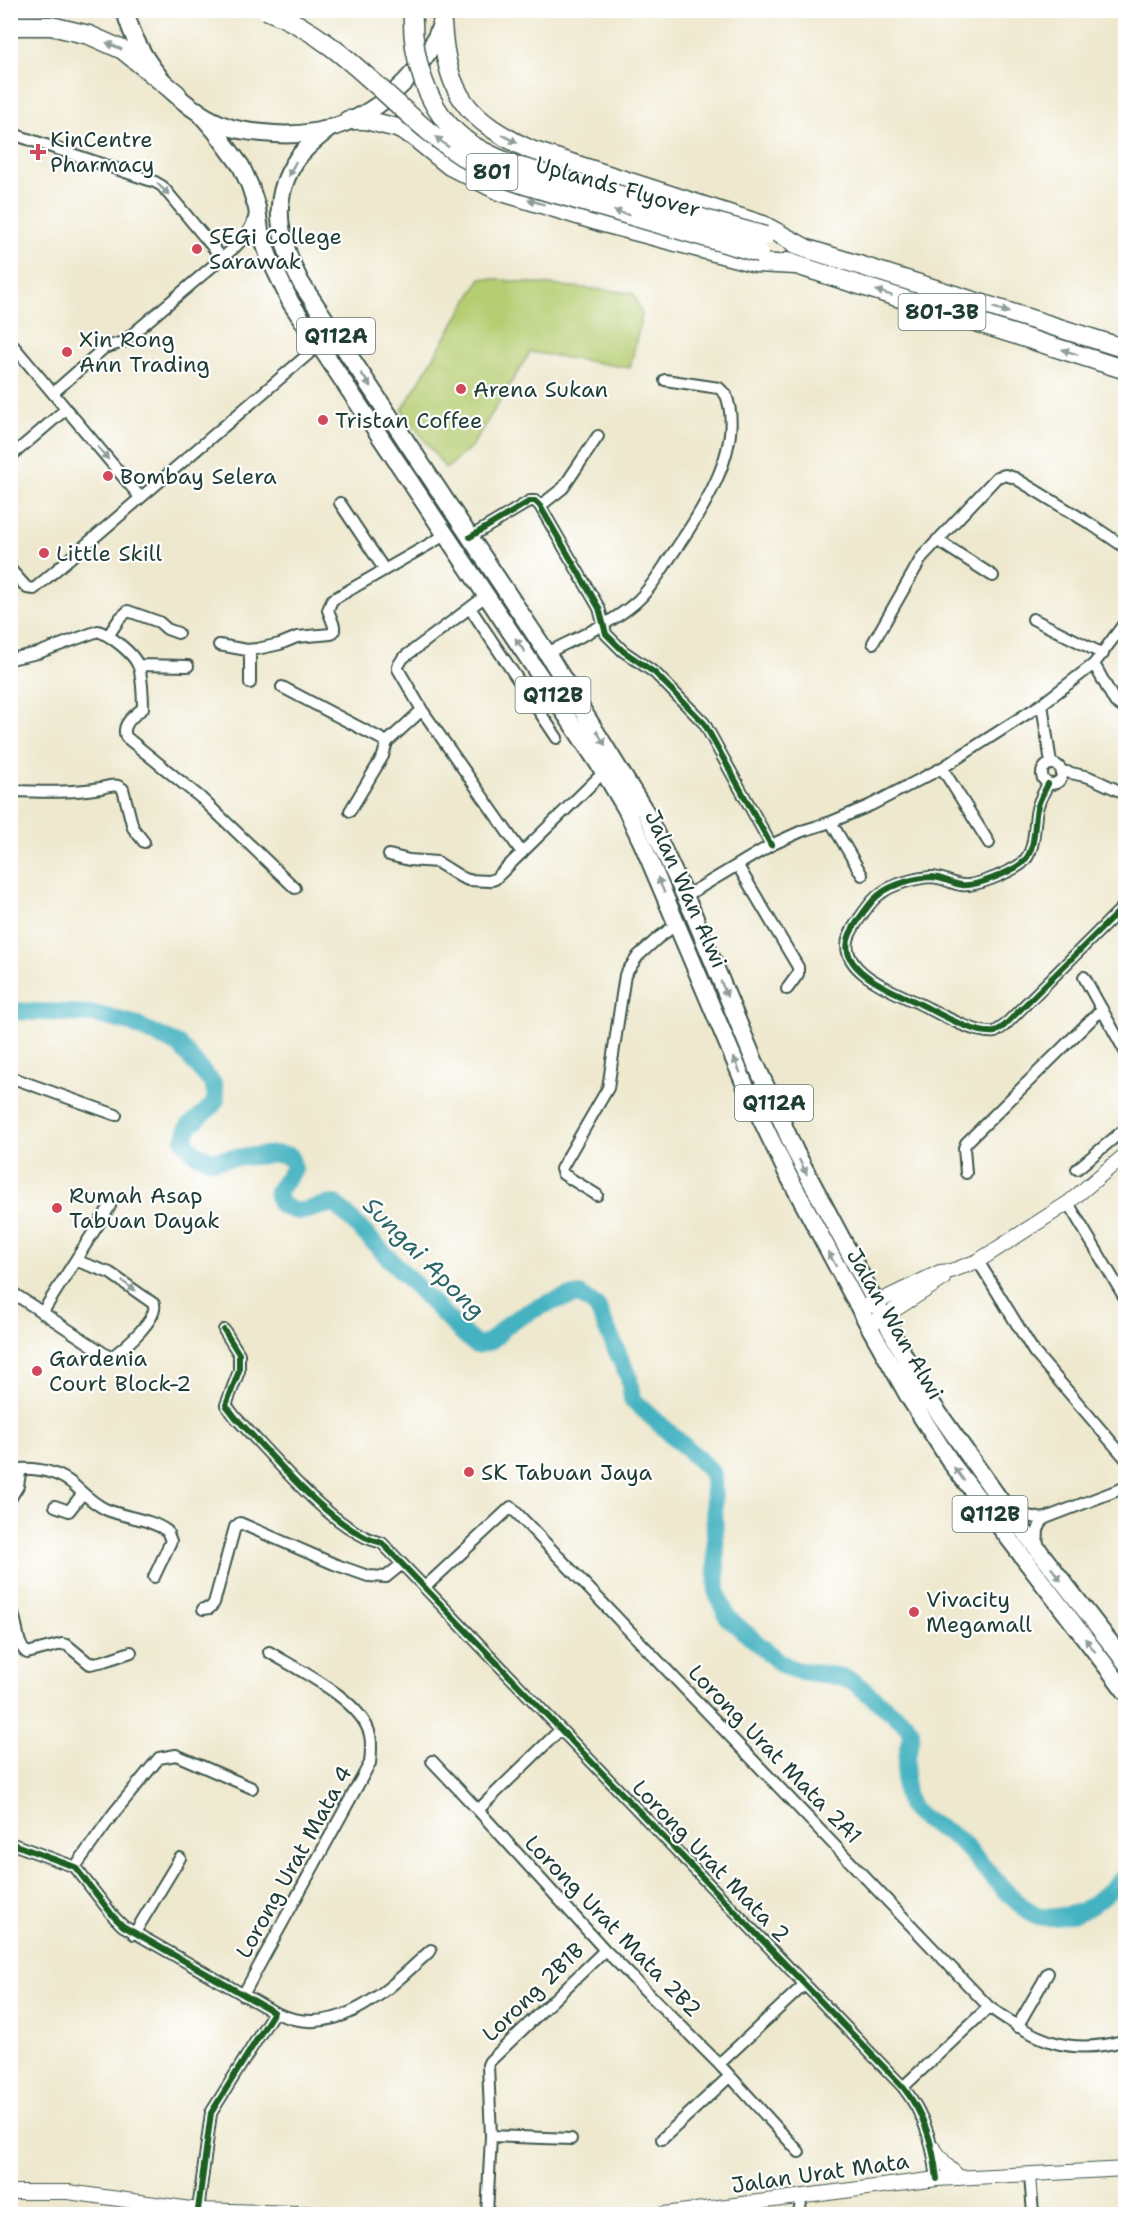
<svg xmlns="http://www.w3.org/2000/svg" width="1136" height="2225" font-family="'Shantell Sans',sans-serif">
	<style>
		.pitch { fill: #b6cd72; stroke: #6a8553; stroke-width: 1.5 }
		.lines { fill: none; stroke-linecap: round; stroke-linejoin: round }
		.river { stroke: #45b2c1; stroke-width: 18 }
		.minor-casing { stroke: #3e574b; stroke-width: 14 }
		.tertiary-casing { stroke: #3e574b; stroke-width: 16 }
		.primary-casing { stroke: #3e574b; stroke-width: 20 }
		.trunk-casing { stroke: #3e574b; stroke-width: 21 }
		.minor { stroke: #fff; stroke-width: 10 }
		.tertiary { stroke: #fff; stroke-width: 14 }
		.primary { stroke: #fff; stroke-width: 16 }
		.trunk { stroke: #fff; stroke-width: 18 }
		.trunk-bridge-casing { stroke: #3e574b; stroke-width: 21; stroke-linecap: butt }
		.trunk-bridge { stroke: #fff; stroke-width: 18 }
		.cycleway-casing { stroke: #fff; stroke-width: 10 }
		.cycleway { stroke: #1b5e20; stroke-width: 6 }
		.oneway { fill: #8f9e9a }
		.poi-dot { fill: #d1495b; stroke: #fff; stroke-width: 2 }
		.labels { text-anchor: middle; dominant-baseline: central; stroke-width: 4.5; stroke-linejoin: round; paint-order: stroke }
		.shield { fill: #fff; stroke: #627771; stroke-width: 1.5 }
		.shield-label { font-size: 21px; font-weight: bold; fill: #1f3d34 }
		.poi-label { font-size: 22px; fill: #1f3d34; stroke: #fff; text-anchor: start }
		.street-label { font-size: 22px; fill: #1f3d34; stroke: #fff }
		.water-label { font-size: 24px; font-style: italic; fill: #2c6665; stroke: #fff }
	</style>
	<rect width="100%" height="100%" fill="#fff"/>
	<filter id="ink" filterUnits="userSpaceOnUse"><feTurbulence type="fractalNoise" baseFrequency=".0167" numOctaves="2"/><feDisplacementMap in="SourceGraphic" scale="12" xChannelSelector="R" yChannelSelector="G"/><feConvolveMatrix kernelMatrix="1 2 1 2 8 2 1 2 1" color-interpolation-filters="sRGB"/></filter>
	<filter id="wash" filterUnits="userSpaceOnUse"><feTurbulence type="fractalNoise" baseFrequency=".008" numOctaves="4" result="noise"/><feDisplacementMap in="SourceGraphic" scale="24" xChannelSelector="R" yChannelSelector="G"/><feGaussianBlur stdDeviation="1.35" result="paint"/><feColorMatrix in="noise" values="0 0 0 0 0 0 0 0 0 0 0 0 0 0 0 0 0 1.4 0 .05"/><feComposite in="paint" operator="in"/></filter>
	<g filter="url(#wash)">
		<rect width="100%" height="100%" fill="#eee8ce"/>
		<path class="pitch" d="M481 278 633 293 642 314 630 368 530 352 472 446 446 469 402 410Z"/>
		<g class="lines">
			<path class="river" d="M10 1011 94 1014 131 1023 179 1045 214 1085 216 1100 211 1107 188 1127 184 1141 196 1154 211 1160 276 1154 290 1156 294 1169 277 1192 280 1204C305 1220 311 1204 336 1204L456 1327 476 1345C500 1341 494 1334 510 1323 532 1309 554 1298 580 1295L597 1307 629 1378 632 1399 706 1466 713 1475 717 1593 727 1617 779 1662 795 1670 842 1677 855 1683 905 1723 911 1731C909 1755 898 1785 911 1807 921 1823 946 1828 960 1841 984 1865 1005 1897 1034 1914 1045 1921 1077 1915 1087 1908 1101 1900 1113 1886 1126 1876"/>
		</g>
	</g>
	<g filter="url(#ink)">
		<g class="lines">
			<defs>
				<path id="minor" d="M10 133 155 182 162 186 222 258
					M10 342 140 497
					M53 393 104 348 123 342 234 248C244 238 252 229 255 214
					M10 457 66 409
					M340 503 384 569
					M540 506 563 488 598 436
					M470 537 530 501H535L540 506 599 608 606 634 623 651 655 673 704 723 771 845
					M937 540 993 576
					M10 569 27 588 34 589 319 345
					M487 595 403 658 398 666V669L422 710 522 853
					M470 608 557 738
					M1033 619 1103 654
					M108 636 120 618 128 611 159 622 167 629 178 633
					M873 643 922 557 997 477 1005 475 1015 478 1092 525 1126 548
					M219 645 247 650 257 649 280 644 297 637 331 634 334 631V626L328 610 332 600 447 534
					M250 650V683
					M547 653C576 638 611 624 635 603 649 591 659 574 669 559 698 517 746 448 726 395L719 388 665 380
					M10 659 38 653 98 631C110 635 133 653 138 665 142 674 143 698 143 708 134 716 121 724 126 737L201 798 295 888
					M1094 664 1115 702 1126 710
					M138 665 188 666
					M282 687 387 742
					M1042 704 1051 763
					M1042 774a10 10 0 1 1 20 0a10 10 0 1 1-20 0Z
					M942 768 989 843
					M1062 771 1089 777 1126 794
					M1048 784C1044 792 1039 800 1037 809 1033 827 1037 851 1021 864 1010 872 976 887 962 885 952 884 942 877 931 877 916 878 892 884 880 894 871 900 855 924 850 934 834 969 892 991 916 1002 935 1011 974 1035 995 1032L1004 1026 1126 904
					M10 791C41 792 71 793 101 788 109 786 117 783 123 789L133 828 144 842
					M350 811 383 756 387 742 422 710
					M831 822 862 875
					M389 855 409 860 437 862 461 877 468 880 489 881 495 879 604 772
					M738 866 798 967V974L787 989
					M684 897 771 845 802 831 831 822 871 805 942 768 1042 704 1094 664 1126 621
					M1084 977 1126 1053
					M10 1077 116 1115
					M1077 1169 1126 1128
					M966 1173 964 1148 966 1143 1102 1009
					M597 1195 563 1174 561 1169 608 1088 625 975 638 956 658 938 677 924
					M1068 1203 1126 1300
					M978 1261 1034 1352 1126 1459
					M10 1291 108 1356H113C125 1347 158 1319 154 1304L110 1273 77 1261
					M42 1313 110 1206
					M224 1330 239 1354V1371L226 1405 236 1418C272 1455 319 1514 365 1537 370 1540 377 1541 382 1543L903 2087C925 2115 933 2144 937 2179
					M10 1461 20 1473 18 1486 10 1499
					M19 1469C40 1468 59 1472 75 1486 85 1495 93 1503 105 1509 125 1518 149 1518 167 1531L171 1541 154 1577
					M55 1506 69 1511 83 1493
					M1010 1509 1022 1515 1043 1519 1126 1487
					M1037 1548 1038 1530 1043 1519
					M425 1587 511 1507 989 2007C1036 2040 1068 2057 1126 2040
					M10 1608C19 1621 15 1644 27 1653L62 1644 67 1645 90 1664 104 1661 131 1652
					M203 1609 210 1608 214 1603 235 1527 240 1523 334 1564 368 1576 386 1577 402 1564
					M560 1730 478 1810 605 1950 719 2064 799 2152
					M432 1761 478 1810
					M10 1843 75 1867 114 1917 123 1926 274 2012 211 2113 198 2210
					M75 1867 113 1814 159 1758 176 1755 252 1788
					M134 1934 180 1858
					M243 1995 370 1763C371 1754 372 1744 370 1735 362 1700 298 1670 269 1652
					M274 2012C338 2043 388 1989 431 1950
					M1017 2027 1048 1973
					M719 2064 805 1984
					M903 2087 989 2007
					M491 2136 571 2139
					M662 2139 729 2077
					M1030 2175 1033 2214
					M487 2214 491 2136 488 2065 490 2061 605 1950
					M799 2214 802 2196"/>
				<path id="tertiary" d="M867 1307 940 1272 951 1271 978 1261 1068 1203 1126 1154
					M869 1326 943 1279
					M934 2149 947 2166 960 2178
					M10 2192H68L198 2210 331 2214
					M664 2214 937 2179 1126 2169"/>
				<path id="primary" d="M125 10C137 59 176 106 223 125 235 130 251 132 263 133 280 135 297 135 314 132 373 122 432 70 445 10
					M197 110 216 132 241 166 250 186 257 208 260 231 269 257 291 303 604 772 626 809 643 845 748 1092 787 1173 869 1326 910 1399 952 1464 1126 1692
					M331 127C319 137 306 146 297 159 268 201 280 242 301 283L547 653 645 811 692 911 753 1058 796 1153 923 1391 1005 1507 1126 1663"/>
				<path id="trunk" d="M442 24C447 95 467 120 531 150L763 225 807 249
					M10 26H51L89 35 123 50 177 94
					M348 120H366L397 128 413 136 450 166 499 191 600 222 756 263 796 265
					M795 245 1126 349
					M787 262 1126 370"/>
			</defs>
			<use href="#minor" class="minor-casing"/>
			<use href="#tertiary" class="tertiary-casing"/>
			<use href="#primary" class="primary-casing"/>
			<use href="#trunk" class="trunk-casing"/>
			<use href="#minor" class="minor"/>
			<use href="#tertiary" class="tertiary"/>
			<use href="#primary" class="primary"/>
			<use href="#trunk" class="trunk"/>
			<defs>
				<path id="trunk-bridge" d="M266 10C350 41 398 119 473 163 506 182 544 190 580 201 640 218 699 236 759 253
					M413 10C411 56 426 110 464 139 478 151 496 157 513 165L765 236"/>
			</defs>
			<use href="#trunk-bridge" class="trunk-bridge-casing"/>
			<use href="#trunk-bridge" class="trunk-bridge"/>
			<defs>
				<path id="cycleway" d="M470 537 530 501H535L540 506 599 608 606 634 623 651 655 673 704 723 771 845
					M1048 784C1044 792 1039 800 1037 809 1033 827 1037 851 1021 864 1010 872 976 887 962 885 952 884 942 877 931 877 916 878 892 884 880 894 871 900 855 924 850 934 834 969 892 991 916 1002 935 1011 974 1035 995 1032L1004 1026 1126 904
					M224 1330 239 1354V1371L226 1405 236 1418C272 1455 319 1514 365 1537 370 1540 377 1541 382 1543L903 2087C925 2115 933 2144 937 2179
					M10 1843 75 1867 114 1917 123 1926 274 2012 211 2113 198 2210"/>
			</defs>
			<use href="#cycleway" class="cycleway-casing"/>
			<use href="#cycleway" class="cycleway"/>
		</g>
		<defs><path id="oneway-solid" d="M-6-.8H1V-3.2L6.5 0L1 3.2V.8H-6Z" transform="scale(1.5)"/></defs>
		<g class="oneway">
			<use href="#oneway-solid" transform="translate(114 46) rotate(-156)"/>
			<use href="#oneway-solid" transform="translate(510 139) rotate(28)"/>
			<use href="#oneway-solid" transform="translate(442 142) rotate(-142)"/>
			<use href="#oneway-solid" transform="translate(292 169) rotate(117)"/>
			<use href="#oneway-solid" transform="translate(163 189) rotate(44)"/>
			<use href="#oneway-solid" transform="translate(536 202) rotate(-163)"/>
			<use href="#oneway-solid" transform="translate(622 213) rotate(-164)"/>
			<use href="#oneway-solid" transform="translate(884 293) rotate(-162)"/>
			<use href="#oneway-solid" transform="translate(1001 310) rotate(18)"/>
			<use href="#oneway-solid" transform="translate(1070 352) rotate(-162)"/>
			<use href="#oneway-solid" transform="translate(366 380) rotate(56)"/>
			<use href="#oneway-solid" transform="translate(103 453) rotate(50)"/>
			<use href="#oneway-solid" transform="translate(520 645) rotate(-124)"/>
			<use href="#oneway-solid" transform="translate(601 738) rotate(58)"/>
			<use href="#oneway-solid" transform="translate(661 885) rotate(-114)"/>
			<use href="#oneway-solid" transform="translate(724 989) rotate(68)"/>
			<use href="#oneway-solid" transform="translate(737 1065) rotate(-113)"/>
			<use href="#oneway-solid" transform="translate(803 1167) rotate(63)"/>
			<use href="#oneway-solid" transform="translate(832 1259) rotate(-119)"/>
			<use href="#oneway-solid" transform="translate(129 1286) rotate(35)"/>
			<use href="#oneway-solid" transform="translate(959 1474) rotate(-127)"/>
			<use href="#oneway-solid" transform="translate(1056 1574) rotate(53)"/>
			<use href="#oneway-solid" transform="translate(1090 1645) rotate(-127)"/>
		</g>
	</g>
	<g class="poi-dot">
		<path d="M35 143h6v6h6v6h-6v6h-6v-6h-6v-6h6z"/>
		<circle cx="197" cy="249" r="6"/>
		<circle cx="67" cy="352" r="6"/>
		<circle cx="461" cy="389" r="6"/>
		<circle cx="323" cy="420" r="6"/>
		<circle cx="108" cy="476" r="6"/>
		<circle cx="44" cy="553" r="6"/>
		<circle cx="57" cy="1208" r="6"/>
		<circle cx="37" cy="1371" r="6"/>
		<circle cx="469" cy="1472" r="6"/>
		<circle cx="914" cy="1612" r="6"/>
	</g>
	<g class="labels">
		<g class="shield">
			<rect x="466.5" y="154" width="51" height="36" rx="4.5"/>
			<rect x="898.5" y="294" width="87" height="36" rx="4.5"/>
			<rect x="297" y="318" width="78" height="36" rx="4.5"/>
			<rect x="515.5" y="677" width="75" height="36" rx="4.5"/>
			<rect x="735" y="1085" width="78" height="36" rx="4.5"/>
			<rect x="952.5" y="1496" width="75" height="36" rx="4.5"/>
		</g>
		<g class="shield-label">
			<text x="492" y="172">801</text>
			<text x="942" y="312">801-3B</text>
			<text x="336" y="336">Q112A</text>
			<text x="553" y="695">Q112B</text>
			<text x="774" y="1103">Q112A</text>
			<text x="990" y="1514">Q112B</text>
		</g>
		<g class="poi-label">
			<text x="50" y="139">KinCentre<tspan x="50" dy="25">Pharmacy</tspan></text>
			<text x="209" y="236">SEGi College<tspan x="209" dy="25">Sarawak</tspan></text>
			<text x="79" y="339">Xin Rong<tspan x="79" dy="25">Ann Trading</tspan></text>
			<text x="473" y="389">Arena Sukan</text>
			<text x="335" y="420">Tristan Coffee</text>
			<text x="120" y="476">Bombay Selera</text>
			<text x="56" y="553">Little Skill</text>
			<text x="69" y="1195">Rumah Asap<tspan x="69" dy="25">Tabuan Dayak</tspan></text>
			<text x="49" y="1358">Gardenia<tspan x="49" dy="25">Court Block-2</tspan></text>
			<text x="481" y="1472">SK Tabuan Jaya</text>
			<text x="926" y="1599">Vivacity<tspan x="926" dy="25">Megamall</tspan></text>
		</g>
		<g class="street-label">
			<text transform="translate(618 187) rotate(16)">Uplands Flyover</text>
			<text transform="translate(686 889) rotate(66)">Jalan Wan Alwi</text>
			<text transform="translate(895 1324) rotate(60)">Jalan Wan Alwi</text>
			<text transform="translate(775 1754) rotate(46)">Lorong Urat Mata 2A1</text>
			<text transform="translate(711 1861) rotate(46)">Lorong Urat Mata 2</text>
			<text transform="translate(294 1862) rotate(-61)">Lorong Urat Mata 4</text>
			<text transform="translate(613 1926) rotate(46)">Lorong Urat Mata 2B2</text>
			<text transform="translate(533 1992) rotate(-44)">Lorong 2B1B</text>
			<text transform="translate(820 2173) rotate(-8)">Jalan Urat Mata</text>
		</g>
		<g class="water-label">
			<text transform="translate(424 1258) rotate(45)">Sungai Apong</text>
		</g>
	</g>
	<rect width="1136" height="2225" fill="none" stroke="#fff" stroke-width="36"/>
</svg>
